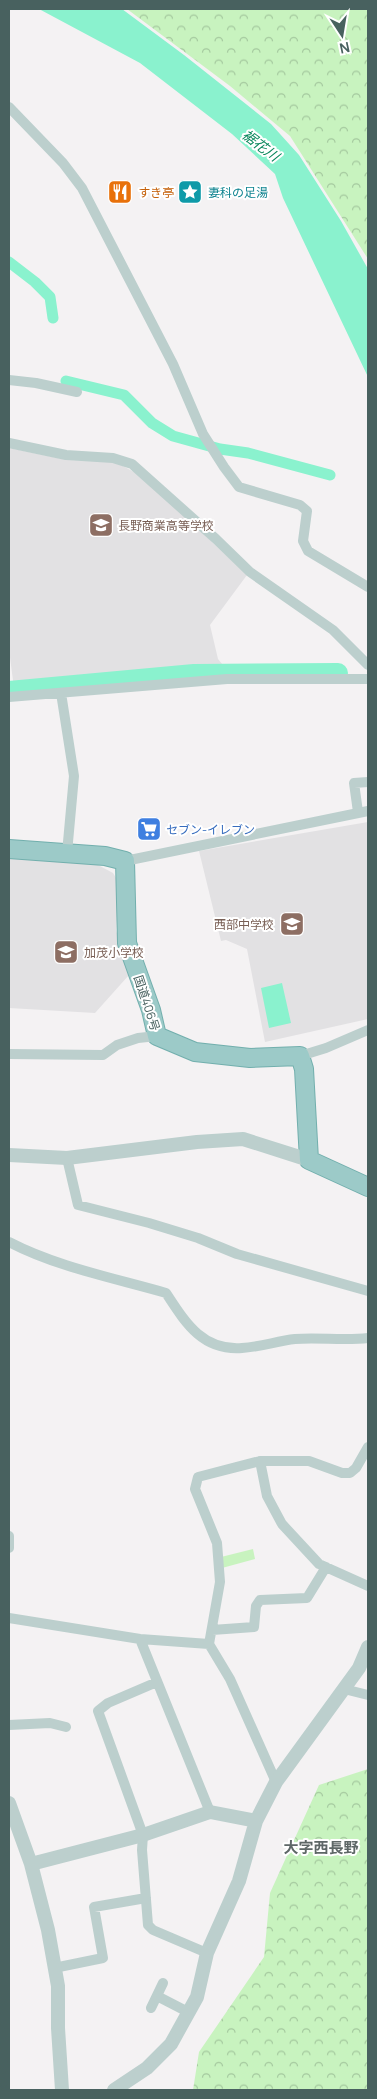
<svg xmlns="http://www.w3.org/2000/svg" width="377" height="2099" font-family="Manrope,'Noto Sans JP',sans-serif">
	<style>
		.education { fill: #e2e1e3 }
		.green { fill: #c8f3bf }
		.forest { fill: url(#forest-crowns) }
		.water { fill: #8af2ce }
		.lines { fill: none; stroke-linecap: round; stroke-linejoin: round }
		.canal { stroke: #8af2ce; stroke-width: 11 }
		.river { stroke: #8af2ce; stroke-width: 20 }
		.trunk-casing { stroke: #72afad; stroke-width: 20 }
		.minor { stroke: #bccfcd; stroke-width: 10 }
		.tertiary { stroke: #bccfcd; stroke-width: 14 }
		.trunk { stroke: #9ccac8; stroke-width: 18 }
		.labels { text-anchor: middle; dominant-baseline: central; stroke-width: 4; stroke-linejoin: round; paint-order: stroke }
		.food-label { font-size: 12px; fill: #c56008; stroke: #fff; text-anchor: start }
		.culture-label { font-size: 12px; fill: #0d838f; stroke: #fff; text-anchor: start }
		.education-label { font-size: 12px; fill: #785e54; stroke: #fff; text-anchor: start }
		.shop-label { font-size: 12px; fill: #366cbe; stroke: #fff; text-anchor: start }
		.street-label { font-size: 12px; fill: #48615f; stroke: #fff }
		.water-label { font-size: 14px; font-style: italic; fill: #07865a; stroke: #fff }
		.quarter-label { font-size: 15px; font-weight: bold; fill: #5e6767; stroke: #fff }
	</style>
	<defs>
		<pattern id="forest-crowns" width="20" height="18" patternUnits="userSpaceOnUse" patternTransform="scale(1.25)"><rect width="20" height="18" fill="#c8f3bf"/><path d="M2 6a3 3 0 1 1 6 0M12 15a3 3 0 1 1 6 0" fill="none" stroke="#a4c89e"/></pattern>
	</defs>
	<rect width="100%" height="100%" fill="#f4f2f3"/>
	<path class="education" d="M9 448 67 460 114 461 143 477 247 575 210 625 218 659 227 670 14 688 9 650Z
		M368 822V1019L265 1042 247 949 226 940 221 941 199 851Z
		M9 858 98 865 113 873 118 881 116 930 129 975 95 1013 9 1008Z"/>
	<path class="green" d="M253 1549 255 1559 222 1568 221 1557Z"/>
	<path class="forest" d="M127 9H368V259L290 136 230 86Z
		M368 1769V2090H193L199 2052 264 1957 270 1893 319 1785Z"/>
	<path class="water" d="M39 9H122L184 55 271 124 299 155 341 221 368 269V377L283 198 275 174 232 134 140 63Z
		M282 983 291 1023 269 1028 261 988Z"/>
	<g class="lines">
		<path class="canal" d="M9 262 35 282 50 297 53 318
			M66 381 124 395 152 423 173 436 220 449 248 453 330 475"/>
		<path class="river" d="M9 691 194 674 338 673"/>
		<defs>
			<path id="trunk" d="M9 849 105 856 125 861 127 943 151 1010 157 1036 195 1052 250 1058 300 1056 304 1069 309 1160 368 1187"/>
		</defs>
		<use href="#trunk" class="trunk-casing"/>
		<path class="minor" d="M9 107 63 163 82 188 173 364 203 434 224 467 239 487 300 505 307 511 303 541 308 551 368 587
			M9 380 36 383 77 392
			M9 443 66 455 113 458 132 464 216 539 250 572 333 630 368 665
			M61 693 74 776 67 853
			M9 697 227 679H368
			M358 812 354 783 368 782
			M125 861 368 811
			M9 1054 103 1055 117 1045 138 1038 157 1036
			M300 1056 326 1048 368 1030
			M67 1158 78 1205 149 1223 198 1238 237 1254 368 1291
			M9 1242C57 1267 114 1278 166 1293 185 1322 202 1351 242 1348 260 1347 277 1341 295 1339 319 1337 344 1341 368 1338
			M260 1461H309L342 1473H350L356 1468 368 1447
			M9 1536V1548
			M9 1618 140 1639 209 1644
			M212 1630 254 1627 256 1606 260 1600 307 1598 326 1567
			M140 1639 210 1812
			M157 1682 108 1703 98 1711 143 1835 142 1850 148 1925 153 1930 207 1953
			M344 1689 368 1695
			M9 1725 50 1723 66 1727
			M276 1782 230 1679 209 1644 220 1582 217 1543 195 1489 198 1477 260 1461 267 1496 282 1524 319 1564 368 1586
			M54 1968 103 1958 94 1907 146 1898
			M157 1996 188 2012
			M151 2008 163 1983"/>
		<path class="tertiary" d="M9 1155 67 1158 197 1142 243 1139 309 1160
			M9 1803 31 1864 48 1930 58 1986V2028L62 2090
			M31 1864 143 1835 210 1812 256 1821
			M114 2090 147 2068 171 2044 197 1997 207 1953 239 1881 256 1821 276 1782 359 1668 368 1647"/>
		<use href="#trunk" class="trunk"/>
	</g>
	<defs>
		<symbol id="restaurant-square" viewBox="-11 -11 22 22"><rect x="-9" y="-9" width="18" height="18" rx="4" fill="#e8710a" stroke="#fff"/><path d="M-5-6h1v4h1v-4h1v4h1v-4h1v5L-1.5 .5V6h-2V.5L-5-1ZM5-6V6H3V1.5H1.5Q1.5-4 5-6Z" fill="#fff"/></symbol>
		<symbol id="sight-square" viewBox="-11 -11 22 22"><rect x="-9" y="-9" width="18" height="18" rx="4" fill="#0f9aa8" stroke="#fff"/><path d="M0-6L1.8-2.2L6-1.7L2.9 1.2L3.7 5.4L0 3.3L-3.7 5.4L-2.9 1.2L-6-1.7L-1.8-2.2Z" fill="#fff"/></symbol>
		<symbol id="school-square" viewBox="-11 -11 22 22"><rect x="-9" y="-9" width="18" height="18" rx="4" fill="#8d6e63" stroke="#fff"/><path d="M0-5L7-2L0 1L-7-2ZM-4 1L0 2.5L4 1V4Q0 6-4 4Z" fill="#fff"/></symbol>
		<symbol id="supermarket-square" viewBox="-11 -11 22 22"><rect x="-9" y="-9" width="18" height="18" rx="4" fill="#3f7fe0" stroke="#fff"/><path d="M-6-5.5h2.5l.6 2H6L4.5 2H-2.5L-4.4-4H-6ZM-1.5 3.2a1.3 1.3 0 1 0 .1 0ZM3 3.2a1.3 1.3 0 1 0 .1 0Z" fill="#fff"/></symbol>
	</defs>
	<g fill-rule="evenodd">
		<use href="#restaurant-square" x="106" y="178" width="28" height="28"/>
		<use href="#sight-square" x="176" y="178" width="28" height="28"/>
		<use href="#school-square" x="87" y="511" width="28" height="28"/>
		<use href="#supermarket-square" x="135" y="815" width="28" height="28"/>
		<use href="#school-square" x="278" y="910" width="28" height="28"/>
		<use href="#school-square" x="52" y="938" width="28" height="28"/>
	</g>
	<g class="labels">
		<g class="food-label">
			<text x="138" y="192">すき亭</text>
		</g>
		<g class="culture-label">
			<text x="208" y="192">妻科の足湯</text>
		</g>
		<g class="education-label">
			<text x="118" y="525">長野商業高等学校</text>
			<text x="274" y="924" text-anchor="end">西部中学校</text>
			<text x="84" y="952">加茂小学校</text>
		</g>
		<g class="shop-label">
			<text x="166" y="829">セブン-イレブン</text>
		</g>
		<g class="street-label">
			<text transform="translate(147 1003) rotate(72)">国道406号</text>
		</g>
		<g class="water-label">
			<text transform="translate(261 145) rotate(37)">裾花川</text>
		</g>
		<g class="quarter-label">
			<text x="321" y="1847">大字西長野</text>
		</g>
	</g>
	<rect width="377" height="2099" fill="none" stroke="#48615f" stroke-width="20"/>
	<g transform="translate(342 35) rotate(168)" stroke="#ffffff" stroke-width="4" paint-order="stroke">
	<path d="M0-4L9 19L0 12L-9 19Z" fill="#48615f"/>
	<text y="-8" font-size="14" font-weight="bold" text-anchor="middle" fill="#48615f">N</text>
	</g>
</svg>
